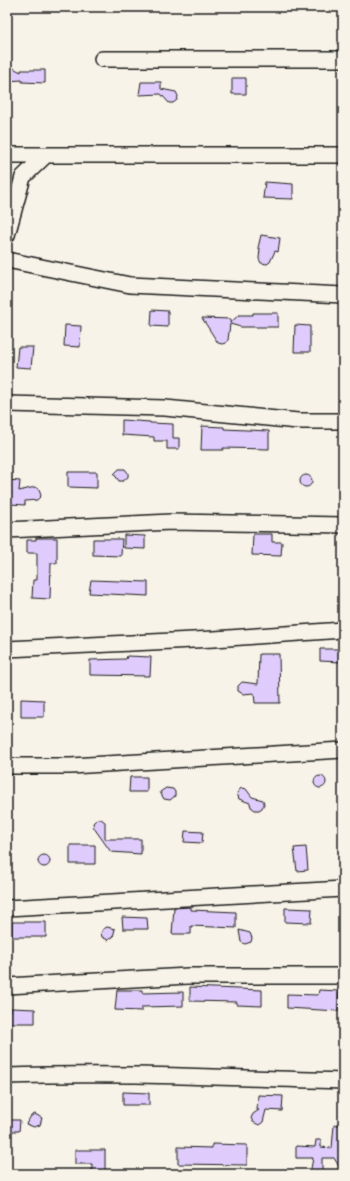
<svg xmlns="http://www.w3.org/2000/svg" width="350" height="1181" font-family="'Balsamiq Sans',sans-serif">
	<style>
		.building { fill: #dfccfd; stroke: #1c1c1c }
		.lines { fill: none; stroke-linecap: round; stroke-linejoin: round }
		.street-casing { stroke: #1c1c1c; stroke-width: 18 }
		.street { stroke: #f7f3e8; stroke-width: 15 }
	</style>
	<rect width="100%" height="100%" fill="#f7f3e8"/>
	<filter id="ink" filterUnits="userSpaceOnUse"><feTurbulence type="fractalNoise" baseFrequency=".025" numOctaves="2"/><feDisplacementMap in="SourceGraphic" scale="8" xChannelSelector="R" yChannelSelector="G"/><feConvolveMatrix kernelMatrix="1 2 1 2 8 2 1 2 1" color-interpolation-filters="sRGB"/></filter>
	<g filter="url(#ink)">
		<path class="building" d="M7 65 21 72V70H45V83L22 82V80L7 81Z
			M232 78H246V94H232Z
			M141 82H161V89L176 92 178 96 177 100 173 103H169L161 94 139 95Z
			M265 182 293 184V199L263 198Z
			M261 235 280 238 278 252 275 251 270 262 267 264 261 263 259 259 260 248H258Z
			M152 310 168 311V327L151 326Z
			M253 313H278V327H241L230 324 228 340 226 343 222 344 218 343 202 318 231 319 230 323 239 315H253Z
			M65 325 81 326 80 347 64 346Z
			M295 325 310 326V352H294Z
			M18 347H33L31 368 16 367Z
			M122 420 150 422V423L173 424V438H179V449H167V441H154V437L122 435Z
			M202 426 224 427V429L269 431V449L223 448V450H201Z
			M119 469H125L128 473V477L123 481H119L114 474Z
			M68 472H97V488L68 487Z
			M300 481a6 6 0 1 1 12 0a6 6 0 1 1-12 0Z
			M7 480 20 481 19 491 35 487 39 489 41 496 37 500 25 501V505L10 504V502H7V494L12 493H7Z
			M253 534H272V542H282L281 556 252 555Z
			M124 535 145 536V549L124 548Z
			M36 538H57V563H51L50 599 32 598 33 580H37V553H27V540H36Z
			M93 539H122L121 556 93 555Z
			M91 580 148 582V596L89 593Z
			M320 649H342L340 662 320 661Z
			M259 654H279L280 703H255L254 693 243 694 238 691V686L242 682 258 684Z
			M127 656 151 657 150 676 90 675V660L126 659Z
			M21 699 44 700V717H21Z
			M314 782a6 6 0 1 1 12 0a6 6 0 1 1-12 0Z
			M130 777H147V792H129Z
			M166 788 173 789 175 792V796L170 800 164 799 160 792Z
			M241 788 246 789 252 797 263 800 264 804 262 808 259 810H255L251 807 250 803 239 799 237 793Z
			M97 819H101L105 822V839H141V854L111 852 94 828 93 823Z
			M185 831 203 832 202 843 184 842Z
			M70 845H95V864H70Z
			M306 847 308 870 297 871 294 848Z
			M38 861a6 6 0 1 1 12 0a6 6 0 1 1-12 0Z
			M191 907V910L236 912V928L191 926V934H172L174 908Z
			M285 908 312 909 311 923 285 922Z
			M122 917 147 918 148 929H123Z
			M12 922H46V937H12Z
			M107 927 115 929 113 937 108 940 102 937 101 933 103 929Z
			M239 930 250 933 252 938 251 942 245 944 241 942Z
			M190 987 262 990V1006L237 1005V1002L190 1001Z
			M117 990H142V993L183 992V1006L142 1007V1011L115 1010Z
			M319 990 339 991 338 1011 287 1008V994L318 995Z
			M11 1008 35 1009V1023H10Z
			M123 1092 149 1093V1105H123Z
			M258 1095 283 1096 282 1111 266 1110 263 1122 259 1125 253 1122 251 1118 253 1114 259 1110H257Z
			M35 1114 42 1118 40 1125 34 1127 26 1124 31 1116Z
			M8 1120H20L19 1131H8Z
			M334 1125H343V1173L334 1158H322V1174H310L313 1158H296V1146L315 1147 316 1140H321V1147L332 1148Z
			M212 1144 247 1145V1165L178 1164V1147L212 1148Z
			M75 1150H105V1172H92V1164H75Z"/>
		<g class="lines">
			<defs>
				<path id="street" d="M102 59H343
					M7 155H343
					M7 235 23 177 46 155
					M7 260 130 285 343 295
					M7 404 165 408 298 421H343
					M7 530 171 522 343 525
					M7 649 214 639 343 630
					M7 766H71L343 750
					M7 908 343 889
					M7 986 188 976H343
					M7 1076C119 1072 231 1078 343 1081"/>
			</defs>
			<use href="#street" class="street-casing"/>
			<use href="#street" class="street"/>
		</g>
	</g>
	<rect width="350" height="1181" fill="none" stroke="#f7f3e8" stroke-width="24"/>
	<rect x="12" y="12" width="326" height="1157" fill="none" stroke="#1c1c1c" stroke-width="1.5" filter="url(#ink)"/>
</svg>
